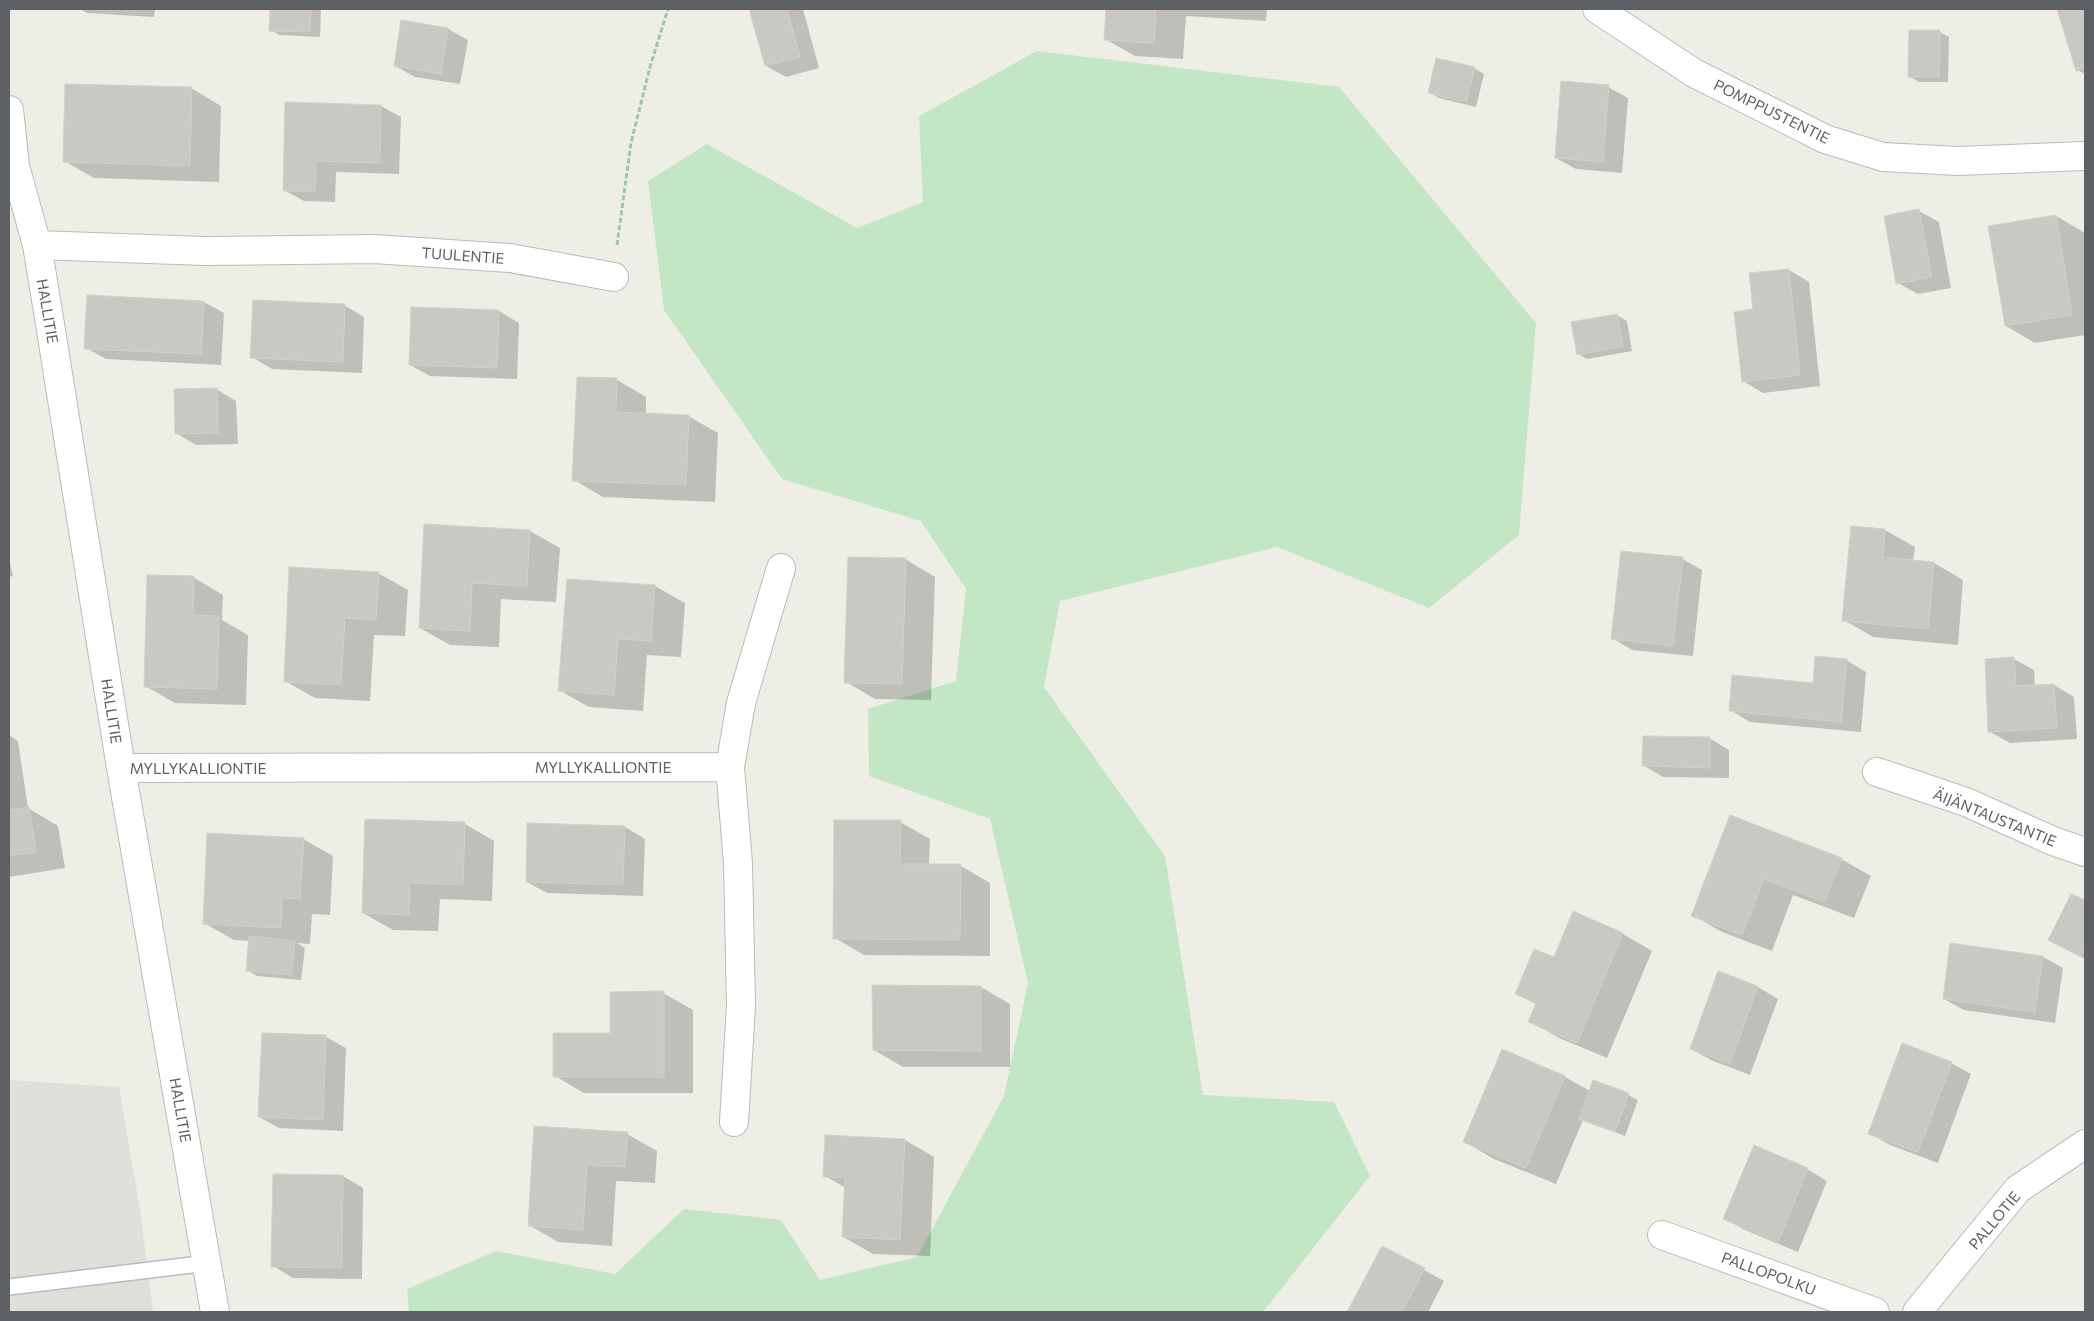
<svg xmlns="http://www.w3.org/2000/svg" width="2094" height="1321" font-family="Commissioner,sans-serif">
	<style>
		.industrial { fill: #e1dfda }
		.green { fill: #c3e6c5 }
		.shadow { fill: #0003 }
		.building { fill: #cac8c3; stroke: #d4d0c4 }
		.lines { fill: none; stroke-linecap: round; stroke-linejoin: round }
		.lane-casing { stroke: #b8bbbf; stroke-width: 18 }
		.street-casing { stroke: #b8bbbf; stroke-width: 30 }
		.path { stroke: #9cc7aa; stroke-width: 3; stroke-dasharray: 5 2.5; stroke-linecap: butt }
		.lane { stroke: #fff; stroke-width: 15 }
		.street { stroke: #fff; stroke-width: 28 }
		.labels { text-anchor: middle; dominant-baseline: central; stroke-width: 4; stroke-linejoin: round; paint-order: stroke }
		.street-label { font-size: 15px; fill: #5d6166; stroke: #fff }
	</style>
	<rect width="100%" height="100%" fill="#efeee6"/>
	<path class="industrial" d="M9 1080 119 1087 140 1209 153 1312H9Z"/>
	<path class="green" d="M1037 51 1339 87 1536 323 1519 535 1429 608 1277 547 1060 601 1044 687 1165 856 1203 1095 1334 1102 1370 1176 1263 1312H409L407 1289 496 1251 615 1274 684 1209 781 1220 820 1280 917 1257 1004 1096 1028 983 990 819 869 776 868 709 956 681 966 589 921 521 782 479 664 310 648 181 707 144 857 228 923 202 919 116Z"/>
	<path class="shadow" d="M80 9H155L154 17 87 13Z
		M272 9H321L320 37 280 35 270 30Z
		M751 9H803L819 68 786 77 766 66Z
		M1107 9H1267L1266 21 1186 16 1183 59 1135 56 1105 39Z
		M2059 9H2085V74L2077 70Z
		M448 29 468 40 460 84 415 77 395 66Z
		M1939 32 1949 37 1948 82H1919L1909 76Z
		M1474 68 1484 74 1476 107 1439 98 1430 92Z
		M1608 87 1628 98 1622 173 1576 169 1556 158Z
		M191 88 221 106 219 182 94 178 64 161Z
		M286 103 381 106 401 117 399 174 336 172 335 202 304 201 284 190Z
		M1919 211 1939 222 1951 288 1918 294 1898 283Z
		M2056 216 2085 233V335L2035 343 2006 326Z
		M1789 270 1809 282 1820 386 1763 393 1743 381Z
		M204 302 224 313 221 365 106 359 86 348Z
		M344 305 364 317 362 373 272 369 252 357Z
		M412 308 499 311 519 323 517 379 430 376 410 365Z
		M1617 315 1627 321 1632 351 1587 359 1578 354 1572 323Z
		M617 380 646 397V414L688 416 718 433 715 502 603 497 574 480Z
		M216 389 236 401 238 444 196 445 176 433Z
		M425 525 530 531 560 548 556 602 501 599 499 647 450 645 420 628Z
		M1852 527 1885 530 1915 547 1913 561 1934 563 1963 580 1958 645 1873 637 1844 620Z
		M9 559 13 576 9 577Z
		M905 559 935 577 931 700 875 699 846 682Z
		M1682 559 1702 570 1693 656 1632 650 1612 638Z
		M378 573 408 590 405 636 374 635 370 701 315 698 285 681Z
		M193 577 223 595 222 620 248 635 246 705 175 703 145 686Z
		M568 580 655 586 685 603 681 657 647 655 643 711 589 707 559 690Z
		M2014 659 2034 670 2035 686 2054 685 2074 697 2077 739 2010 743 1990 732Z
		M1846 660 1866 672 1861 732 1750 722 1730 710 1814 684Z
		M9 735 18 741 28 808 58 826 65 868 9 877Z
		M1709 738 1729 750V778L1663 777 1643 765Z
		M1731 816 1841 859 1871 876 1854 918 1793 895 1772 951 1722 932 1693 915Z
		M900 822 930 839 929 865 961 866 990 883V956L864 955 835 938Z
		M465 824 494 841 492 901 440 899 438 931 393 930 363 913Z
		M625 827 645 839 643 896 547 893 527 882Z
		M303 839 333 856 330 915 312 914 310 944 297 943 305 948 301 980 257 976 247 970 250 941 234 940 204 923Z
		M2072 895 2085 902V959L2049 940Z
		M1574 913 1623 934 1652 951 1607 1058 1559 1038 1530 1021 1537 1005 1517 994 1554 959Z
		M2043 957 2063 968 2055 1023 1964 1010 1944 999Z
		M1719 973 1758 987 1778 999 1750 1075 1711 1060 1691 1049Z
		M981 987 1010 1004V1067H903L874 1050Z
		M663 993 693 1010V1093H584L555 1076Z
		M326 1037 346 1048 343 1131 279 1128 259 1117Z
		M1951 1063 1971 1074 1938 1163 1890 1145 1870 1133Z
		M1565 1077 1590 1091 1594 1082 1628 1095 1638 1100 1625 1136 1583 1120 1556 1184 1494 1159 1465 1142Z
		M535 1128 627 1134 657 1151 655 1183 616 1181 612 1246 558 1242 529 1225Z
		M905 1140 934 1157 930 1256 873 1254 843 1237 846 1188 825 1176Z
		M1807 1169 1827 1181 1798 1252 1745 1230 1725 1219Z
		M274 1175 343 1176 363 1188 362 1279 293 1278 273 1266Z
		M1382 1247 1444 1281 1428 1312H1348Z"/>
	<path class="building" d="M270 9H311L310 32 269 31Z
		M749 9H787L800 57 765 66Z
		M1106 9H1156L1154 43 1104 40Z
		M2057 9H2085V68L2076 71Z
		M401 20 448 28 441 74 394 66Z
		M1909 30H1940L1939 77H1908Z
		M1436 58 1475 67 1466 102 1428 93Z
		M1561 81 1609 85 1603 162 1555 158Z
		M65 84 192 87 190 166 63 162Z
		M285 102 381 105 380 163 316 161 315 191H283Z
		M1919 209 1932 277 1896 284 1884 216Z
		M2056 215 2072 315 2005 326 1988 226Z
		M1789 269 1800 375 1742 382 1734 312 1753 309 1749 273Z
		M87 295 204 301 201 354 84 349Z
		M253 300 345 304 343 362 250 358Z
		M411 307 499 310 497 368 409 365Z
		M1617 314 1623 346 1577 355 1571 322Z
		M577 377 617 378 616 412 689 415 686 485 572 481Z
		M217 388 218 433 175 434 174 389Z
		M424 524 530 530 527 586 472 583 470 631 419 628Z
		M1851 526 1885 529 1883 557 1934 562 1928 629 1842 621Z
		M1621 551 1683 557 1673 646 1611 639Z
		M848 557 906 558 902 684 844 683Z
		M289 567 379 572 376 620 345 618 341 685 284 682Z
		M147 575 194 576 193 615 219 616 217 689 144 687Z
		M567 579 655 585 651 641 618 639 614 695 558 691Z
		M1815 656 1847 659 1841 722 1729 711 1732 675 1813 683Z
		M2014 657 2016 686 2054 684 2057 728 1988 732 1985 659Z
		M1643 736 1710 737V768L1642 766Z
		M29 807 36 852 9 856V810Z
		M1730 815 1842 858 1824 902 1764 879 1742 935 1691 916Z
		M365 819 465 822 463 885 410 883 409 915 362 913Z
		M834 820H901L900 864H961L960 940 833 939Z
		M527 823 625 826 623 885 526 882Z
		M207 833 304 838 300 899 282 898 281 928 203 924Z
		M2071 894 2085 900V948L2081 957 2048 940Z
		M1573 911 1623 933 1577 1043 1528 1022 1536 1003 1515 994 1534 949 1554 957Z
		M249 936 295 941 292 975 246 971Z
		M1950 943 2043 956 2035 1012 1943 999Z
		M1718 971 1758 986 1730 1064 1690 1049Z
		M872 985 981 986V1051L873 1050Z
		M664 991V1077H553V1033H610V992Z
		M262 1033 326 1035 323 1120 258 1117Z
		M1902 1043 1952 1062 1918 1152 1868 1134Z
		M1502 1049 1565 1076 1526 1168 1463 1142Z
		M1593 1080 1629 1093 1615 1132 1579 1119Z
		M534 1126 628 1132 625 1167 587 1165 583 1230 528 1226Z
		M825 1135 905 1139 900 1240 842 1237 845 1178 823 1177Z
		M1754 1145 1808 1168 1778 1242 1723 1219Z
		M273 1174 343 1175 342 1268 271 1267Z
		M1382 1246 1425 1268 1402 1312H1347Z"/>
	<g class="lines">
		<defs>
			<path id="lane" d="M9 1287 208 1263"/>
			<path id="street" d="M1597 9 1694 73 1825 139 1883 157 1958 161 2085 156
				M9 110 15 166 37 245 50 324 121 768 215 1312
				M37 245 205 251 374 249 510 258 614 277
				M730 767 741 703 781 568
				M121 768 730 767 738 863 741 1006 734 1122
				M1877 772 1966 802 2053 841 2085 852
				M1662 1235 1875 1312
				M1917 1312 2018 1189 2085 1144"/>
		</defs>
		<use href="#lane" class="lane-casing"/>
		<use href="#street" class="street-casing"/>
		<path class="path" d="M617 245 631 143 650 67 668 9"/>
		<use href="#lane" class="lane"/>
		<use href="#street" class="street"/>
	</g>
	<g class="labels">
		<g class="street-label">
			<text transform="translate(1772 111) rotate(26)">POMPPUSTENTIE</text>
			<text transform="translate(463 255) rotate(4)">TUULENTIE</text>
			<text transform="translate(48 311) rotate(80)">HALLITIE</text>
			<text transform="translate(112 711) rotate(81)">HALLITIE</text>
			<text x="603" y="767">MYLLYKALLIONTIE</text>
			<text x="198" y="768">MYLLYKALLIONTIE</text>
			<text transform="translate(1995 817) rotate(22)">ÄIJÄNTAUSTANTIE</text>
			<text transform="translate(181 1110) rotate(80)">HALLITIE</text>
			<text transform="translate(1994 1220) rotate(-50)">PALLOTIE</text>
			<text transform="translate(1769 1273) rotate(20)">PALLOPOLKU</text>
		</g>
	</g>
	<rect width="2094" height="1321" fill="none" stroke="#5d6166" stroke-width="20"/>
</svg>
